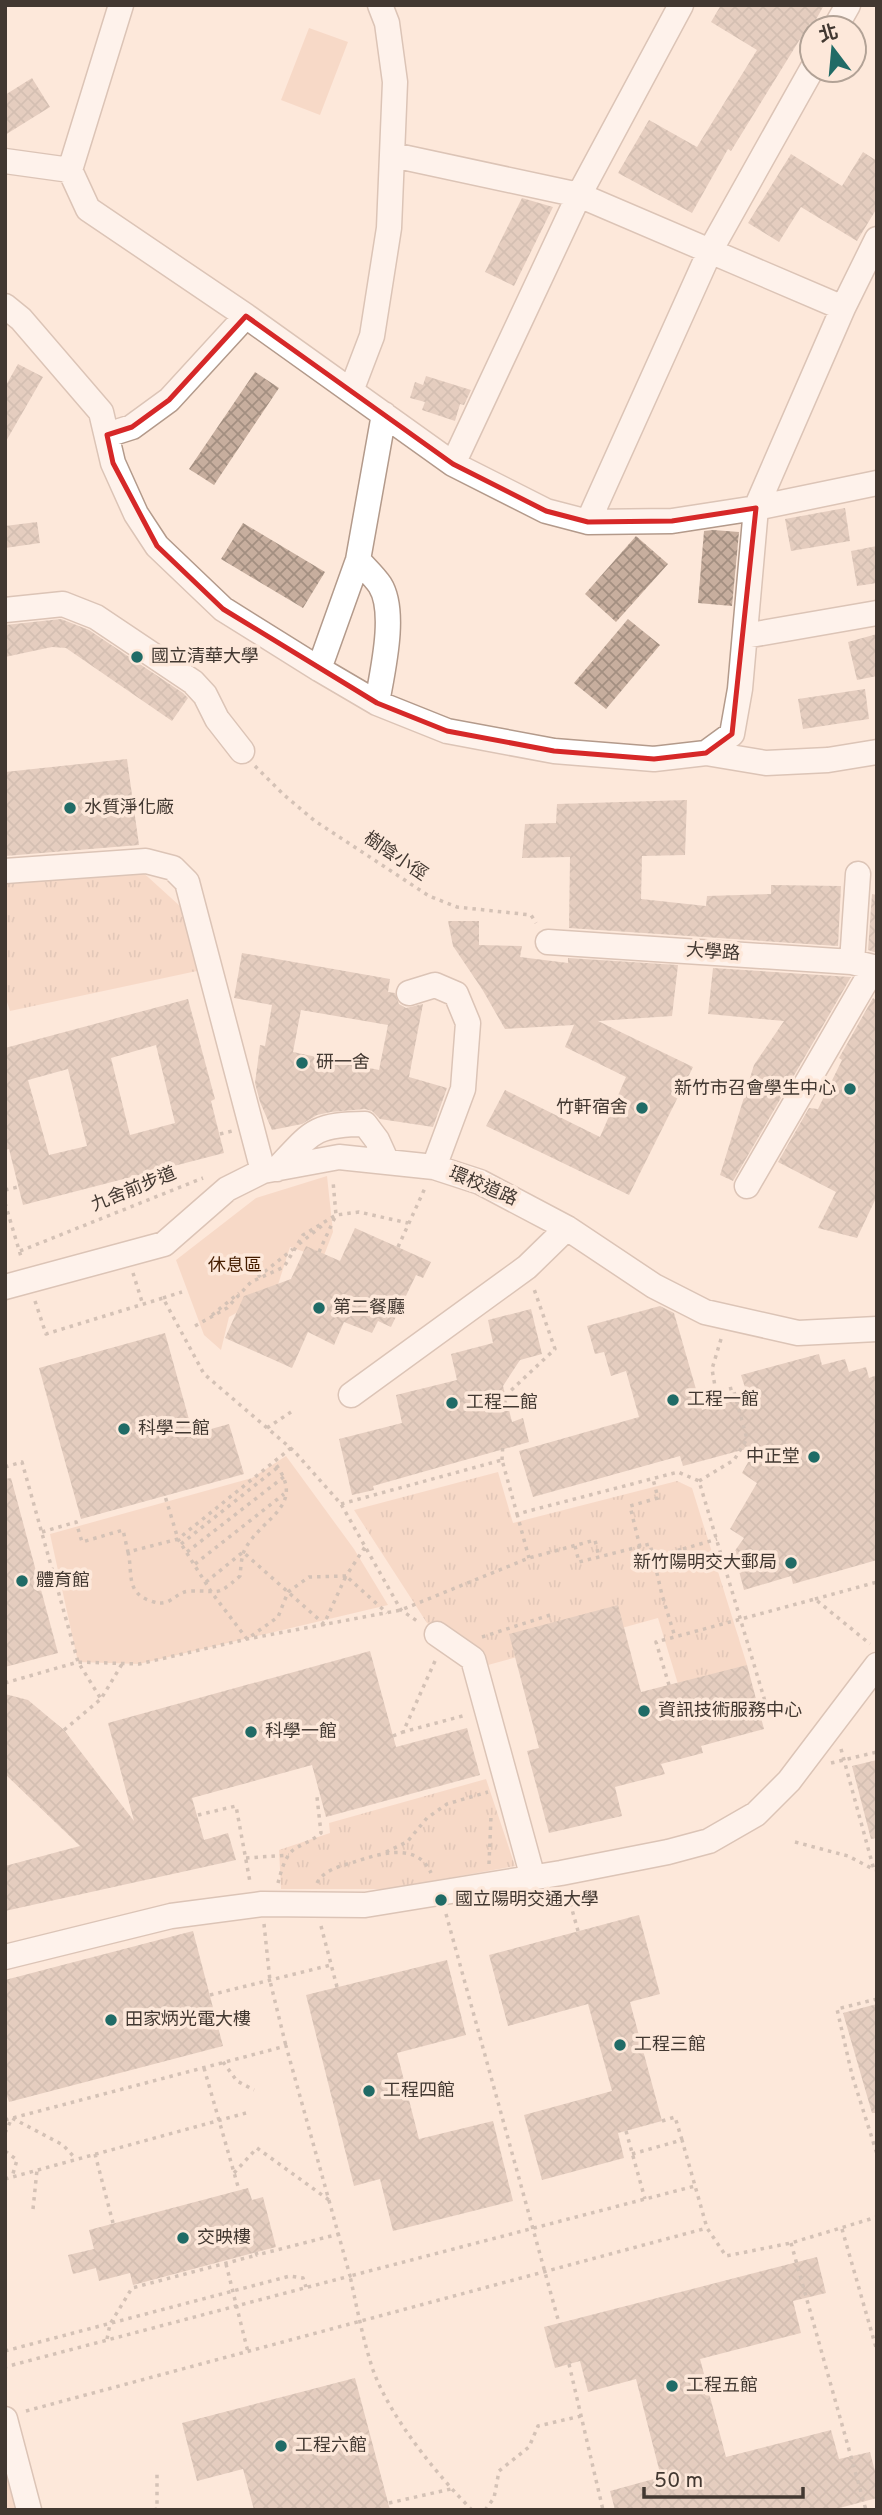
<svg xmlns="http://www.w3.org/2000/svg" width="882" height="2515" font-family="Overpass,'Noto Sans TC',sans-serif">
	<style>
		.grass { fill: url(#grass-tufts) }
		.park { fill: #f0c8b0 }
		.building { fill: url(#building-cross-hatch); fill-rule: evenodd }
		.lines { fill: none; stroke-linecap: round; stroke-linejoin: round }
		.minor-casing { stroke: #b39a8b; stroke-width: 27 }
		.path { stroke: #a39489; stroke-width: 3.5; stroke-dasharray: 3.5 5; stroke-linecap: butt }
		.minor { stroke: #fff; stroke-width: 24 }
		.marked { fill: none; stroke: #d62828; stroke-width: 5; stroke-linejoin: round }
		.poi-dot { fill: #206b66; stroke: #fde8da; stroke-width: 2.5 }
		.labels { text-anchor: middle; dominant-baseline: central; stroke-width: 7; stroke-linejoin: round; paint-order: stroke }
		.poi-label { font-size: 18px; fill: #423831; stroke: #fde8da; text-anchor: start }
		.street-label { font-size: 18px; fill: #423831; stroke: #fde8da }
		.park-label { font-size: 18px; fill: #451d00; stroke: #fde8da }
	</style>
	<defs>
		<pattern id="grass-tufts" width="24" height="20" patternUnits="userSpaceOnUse" patternTransform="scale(1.75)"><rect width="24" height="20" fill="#f0c8b0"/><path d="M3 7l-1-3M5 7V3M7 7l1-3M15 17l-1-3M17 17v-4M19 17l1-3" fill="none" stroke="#c4a390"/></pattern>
		<pattern id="building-cross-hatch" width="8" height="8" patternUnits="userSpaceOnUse" patternTransform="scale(1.75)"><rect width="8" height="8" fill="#c7ae9e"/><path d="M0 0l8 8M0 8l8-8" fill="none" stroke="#a38f81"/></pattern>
	</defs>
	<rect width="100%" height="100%" fill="#fde8da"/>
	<path class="grass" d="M137 867 181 907 197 971 10 1011 5 996V877Z
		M498 1472 513 1523 677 1481 692 1488 747 1665 749 1687 684 1704 658 1618 488 1665 427 1623 354 1510Z
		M486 1779 515 1866 388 1889H281L279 1850 330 1833 329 1823Z"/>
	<path class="park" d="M309 28 348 42 320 115 281 100Z
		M327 1176 333 1232 323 1258 290 1247 276 1291 229 1317 221 1350 204 1335 176 1260 256 1198Z
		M286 1456 354 1549 388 1605 139 1664 78 1662 50 1534 252 1478Z
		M5 2471 16 2510H5Z"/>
	<path class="building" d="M721 5H824L813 25 810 23 731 151 728 149 692 213 618 173 649 120 697 147 757 50 711 22Z
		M32 78 50 107 5 135V95Z
		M863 152 877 161V208L857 241 801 207 779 242 748 223 791 154 842 186Z
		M522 198 553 207 514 286 485 272Z
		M18 364 43 377 5 443V387Z
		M255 372 279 388 214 485 189 469Z
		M426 376 471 390 464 405 460 404 455 421 422 410 425 402 410 398 415 382 423 385Z
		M845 508 850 541 791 551 785 519Z
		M37 522 40 543 5 548V526Z
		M243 523 325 572 303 608 221 559Z
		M713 530 739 532 732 606 698 603 704 531Z
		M636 536 668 564 616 622 585 594Z
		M877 546V583L857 586 851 551Z
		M61 619 89 630 183 693 188 698 172 721 66 648 52 647 5 657V625Z
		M628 619 660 645 606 709 574 683Z
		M877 634V676L857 680 848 642Z
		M865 689 869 719 803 729 798 699Z
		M127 759 139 845 5 856V772Z
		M687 800 685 855 642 856 641 899 706 906 707 896 771 894V885L841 886 838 946 569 928 570 857 522 858 525 824 556 823 557 804Z
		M872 894 877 895V953L868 950Z
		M448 921H479V945L522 946 520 957 568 963V958L678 965 672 1016 598 1021 693 1067 629 1195 486 1126 505 1090 600 1137 626 1077 565 1047 574 1025 505 1029 482 989 453 946Z
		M242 953 390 979 388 992 395 993 399 1004 406 1008 423 1004 409 1077 447 1088 433 1127 380 1119 372 1111 365 1109 331 1112 317 1115 302 1124 272 1130 260 1102 255 1083 260 1045 265 1046 272 1005 234 998ZM301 1010 388 1025 379 1070 293 1052Z
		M713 968 851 977 733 1181 720 1175 754 1065 784 1021 708 1014Z
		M873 998 877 1001V1196L857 1238 818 1228 836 1192 778 1162 809 1108 818 1109 842 1060 839 1058Z
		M188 999 215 1099 211 1101 224 1153 23 1205 9 1149 5 1150V1048ZM156 1045 175 1123 130 1135 111 1058ZM68 1069 87 1146 49 1155 28 1080Z
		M355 1228 431 1262 423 1278 416 1275 391 1327 378 1321 372 1333 344 1322 334 1345 308 1332 292 1368 225 1338 244 1296 291 1279 306 1246 340 1261Z
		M660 1306 674 1313 702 1410 748 1397 741 1375 819 1354 822 1365 845 1359 849 1372 866 1367 869 1378 877 1375V1560L793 1584 791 1576 744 1590 734 1552 744 1538 730 1529 757 1483 742 1473 757 1446 683 1466 680 1456 533 1497 519 1451 639 1417 626 1371 611 1376 604 1352 595 1354 587 1326Z
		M531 1309 542 1354 520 1360 503 1386 512 1422 523 1418 529 1442 373 1486 374 1490 352 1495 339 1439 402 1423 396 1395 457 1380 451 1354 493 1343 488 1320Z
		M165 1333 193 1434 229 1424 244 1474 81 1519 39 1368Z
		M11 1478 58 1653 5 1667V1479Z
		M618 1605 641 1692 747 1665 764 1729 701 1746 703 1753 661 1764 665 1774 615 1787 622 1816 549 1833 527 1751 539 1748 509 1634Z
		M370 1651 396 1747 467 1728 480 1775 326 1817 312 1765 192 1798 204 1840 228 1833 236 1860 5 1911V1866L80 1846 5 1774V1694L28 1700 64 1730 134 1821 108 1723Z
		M877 1760V1838L871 1839 852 1766Z
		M639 1915 660 1994 630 2002 662 2121 618 2133 624 2158 542 2180 524 2115 612 2091 588 2004 508 2026 489 1955Z
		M193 1931 223 2046 9 2102 5 2090V1980Z
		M447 1960 466 2035 397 2053 419 2139 493 2121 513 2201 393 2231 380 2179 354 2186 306 1995Z
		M877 2004V2113H872L843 2013Z
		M248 2188 252 2200 263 2197 276 2247 133 2285 130 2273 99 2281 96 2268 73 2274 68 2255 94 2249 89 2230Z
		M817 2257 826 2293 793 2301 801 2333 700 2359 726 2457 831 2430 839 2459 870 2452 877 2479V2498L832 2510H615L610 2491 661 2477 636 2379 588 2392 580 2361 555 2368 544 2327Z
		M355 2378 390 2510H254L243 2469 197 2481 182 2423Z"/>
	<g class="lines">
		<defs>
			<path id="minor" d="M835 28 848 5
				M393 155 579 195 843 308
				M5 161 70 170 121 5
				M70 170 88 209 246 316 453 464 546 511 588 522 672 521 756 508 843 308 877 239
				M5 306 21 319 101 412 113 463 136 514 157 546 223 609 319 669 377 703 447 731 554 751 654 759 706 753 732 734 740 689 756 508 877 483
				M351 391 372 336 389 228 395 82 387 23 380 5
				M107 435 132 427 169 400 246 316
				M453 464 579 195 681 5
				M588 522 710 251 812 69
				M358 560C365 568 374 576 380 585 397 612 382 673 377 703
				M5 610 63 604 96 617 193 682 205 695 217 719 242 751
				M745 636 877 613
				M319 669 358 560 384 414
				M706 753 766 763 828 760 877 752
				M5 871 146 861 173 868 187 882 263 1171
				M548 942 852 962 877 968
				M852 962 858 874
				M409 993 435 985 456 994 468 1023 463 1089 434 1167
				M277 1169C311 1133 313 1124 365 1124L377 1140 387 1162
				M747 1186 874 967
				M5 1287 164 1244 227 1189 263 1171 339 1157 434 1167 480 1182 567 1228 654 1286 705 1312 798 1333 877 1329
				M351 1395 527 1267 567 1228
				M437 1634 473 1659 533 1878
				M5 1957 171 1916 262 1904 365 1905 561 1873 668 1852 709 1841 756 1814 789 1781 877 1665
				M5 2419 29 2510"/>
		</defs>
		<use href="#minor" class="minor-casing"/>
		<path class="path" d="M255 766 284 795 315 821 429 896 457 907 531 915 536 923
			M220 1134 232 1131
			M5 1190 18 1187
			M5 1203 22 1260
			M299 1244 323 1225
			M398 1247 425 1188
			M20 1251 203 1178
			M319 1252 336 1215 333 1181
			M133 1273 143 1305
			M258 1277 293 1249
			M163 1298 182 1292
			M35 1301 46 1334 163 1298 204 1374 294 1451 341 1504 401 1610 420 1623
			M212 1315 239 1293
			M195 1326 227 1308 251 1282 284 1267 303 1235 336 1215 359 1212 408 1223
			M505 1396 555 1349 534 1289
			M267 1428 291 1412
			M291 1448 178 1539 212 1593 247 1639 278 1617 288 1592 309 1577 346 1576 365 1547
			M502 1460 503 1442
			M5 1467 22 1462 78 1662 101 1699
			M699 1481 734 1460 747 1439 733 1388 716 1392 712 1369 721 1339
			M341 1504 502 1460 517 1514 678 1472 699 1481 767 1708
			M517 1514 529 1558
			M42 1532 76 1522 82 1542 123 1530 128 1552 178 1539 165 1496
			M181 1544 278 1467
			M575 1546 579 1562 650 1544 653 1556 683 1549 687 1565 722 1556
			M640 1547 630 1506 658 1498 653 1479
			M683 1549 717 1539
			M128 1552C133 1572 125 1593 151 1601 157 1603 160 1604 167 1602 176 1598 180 1591 191 1591 220 1590 215 1598 240 1576 241 1567 241 1557 245 1549 263 1516 308 1506 274 1462
			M187 1552 285 1476
			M653 1556 662 1595 675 1637
			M195 1564 284 1494
			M206 1582 243 1552 324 1624 346 1576 387 1613
			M815 1599 877 1582
			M482 1637 550 1615
			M435 1661 403 1732 466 1715
			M5 1683 78 1662 139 1664 247 1639 401 1610 529 1558 595 1540 599 1557
			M669 1685 656 1642 815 1599 870 1644
			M64 1730 101 1699 122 1664
			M393 1736 403 1732
			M841 1749 874 1870 877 1869
			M831 1763 877 1752
			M198 1815 236 1806 250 1882
			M795 1842 848 1856 875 1870
			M386 1852 407 1842 427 1818 447 1804 488 1792
			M246 1858 289 1855
			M489 1864 491 1816
			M278 1883C281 1872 284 1859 292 1851 299 1845 311 1842 321 1833L317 1797 321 1796
			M317 1883C324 1870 340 1866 354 1862 379 1854 417 1841 431 1873
			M568 1895 578 1931
			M446 1914 559 2323
			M264 1924 270 1981 286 2046
			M321 1926 337 1987
			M210 1995 331 1965
			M877 1999 837 2009 852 2075 877 2154
			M223 2062 237 2081 254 2090
			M204 2068 239 2190
			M5 2120 286 2046 350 2276 5 2367
			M662 2121 675 2117 682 2140
			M626 2131 645 2199
			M5 2133 12 2118 63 2145 76 2159
			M5 2151 17 2160 12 2177
			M95 2154 113 2223
			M632 2154 682 2140 707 2228 726 2256 791 2243 877 2217
			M234 2173 257 2148 329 2200
			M5 2179 246 2113
			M33 2209 37 2170
			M842 2229 877 2351
			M791 2243 866 2510
			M256 2252 257 2255 339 2234
			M226 2264 248 2352
			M107 2339 110 2324 132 2288 257 2255
			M5 2351 290 2276 303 2278 306 2287
			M569 2364 603 2510
			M26 2411 707 2228
			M389 2503 451 2489
			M154 2510 157 2509V2472
			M472 2510C437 2475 390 2417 373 2370 363 2340 357 2308 350 2276L695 2186
			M485 2510 494 2498 499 2471 529 2447 538 2426 581 2416"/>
		<use href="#minor" class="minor"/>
	</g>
	<path d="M0 0H882V2515H0ZM246 316 453 464 546 511 588 522 672 521 756 508 732 734 706 753 654 759 554 751 447 731 377 703 223 609 157 546 113 463 107 435 132 427 169 400Z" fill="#fde8da" fill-opacity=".55" fill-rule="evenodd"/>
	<path class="marked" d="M246 316 453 464 546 511 588 522 672 521 756 508 732 734 706 753 654 759 554 751 447 731 377 703 223 609 157 546 113 463 107 435 132 427 169 400Z"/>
	<g class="poi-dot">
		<circle cx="137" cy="657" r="7"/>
		<circle cx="70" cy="808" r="7"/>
		<circle cx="302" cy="1063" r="7"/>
		<circle cx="850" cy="1089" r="7"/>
		<circle cx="642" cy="1108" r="7"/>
		<circle cx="319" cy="1308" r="7"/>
		<circle cx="673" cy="1400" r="7"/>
		<circle cx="452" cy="1403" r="7"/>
		<circle cx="124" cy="1429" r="7"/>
		<circle cx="814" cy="1457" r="7"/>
		<circle cx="791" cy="1563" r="7"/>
		<circle cx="22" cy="1581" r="7"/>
		<circle cx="644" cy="1711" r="7"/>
		<circle cx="251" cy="1732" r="7"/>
		<circle cx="441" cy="1900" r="7"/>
		<circle cx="111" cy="2020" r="7"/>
		<circle cx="620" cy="2045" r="7"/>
		<circle cx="369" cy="2091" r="7"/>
		<circle cx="183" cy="2238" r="7"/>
		<circle cx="672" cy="2386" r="7"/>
		<circle cx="281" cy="2446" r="7"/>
	</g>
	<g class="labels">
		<g class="poi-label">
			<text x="151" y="657">國立清華大學</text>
			<text x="84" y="808">水質淨化廠</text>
			<text x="316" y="1063">研一舍</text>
			<text x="836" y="1089" text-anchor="end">新竹市召會學生中心</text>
			<text x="628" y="1108" text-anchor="end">竹軒宿舍</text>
			<text x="333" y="1308">第二餐廳</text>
			<text x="687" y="1400">工程一館</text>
			<text x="466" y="1403">工程二館</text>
			<text x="138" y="1429">科學二館</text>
			<text x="800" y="1457" text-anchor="end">中正堂</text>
			<text x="777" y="1563" text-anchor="end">新竹陽明交大郵局</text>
			<text x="36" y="1581">體育館</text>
			<text x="658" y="1711">資訊技術服務中心</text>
			<text x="265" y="1732">科學一館</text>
			<text x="455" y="1900">國立陽明交通大學</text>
			<text x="125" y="2020">田家炳光電大樓</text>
			<text x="634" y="2045">工程三館</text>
			<text x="383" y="2091">工程四館</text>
			<text x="197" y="2238">交映樓</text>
			<text x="686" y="2386">工程五館</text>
			<text x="295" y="2446">工程六館</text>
		</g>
		<g class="street-label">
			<text transform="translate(395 857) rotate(34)">樹陰小徑</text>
			<text transform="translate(713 953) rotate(4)">大學路</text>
			<text transform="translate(483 1187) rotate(23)">環校道路</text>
			<text transform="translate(134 1190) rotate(-22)">九舍前步道</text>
		</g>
		<g class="park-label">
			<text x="235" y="1266">休息區</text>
		</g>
	</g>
	<rect width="882" height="2515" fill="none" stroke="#423831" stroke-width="14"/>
	<g transform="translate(833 49) rotate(344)"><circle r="33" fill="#fde8da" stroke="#b2a296" stroke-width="2"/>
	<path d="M0-5L12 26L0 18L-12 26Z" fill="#206b66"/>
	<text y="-10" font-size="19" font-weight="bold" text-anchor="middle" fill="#423831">北</text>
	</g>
	<path d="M644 2487v10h159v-10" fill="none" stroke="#423831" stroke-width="3.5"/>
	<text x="654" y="2487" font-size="21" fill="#423831" stroke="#fde8da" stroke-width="5" paint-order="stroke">50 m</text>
</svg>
